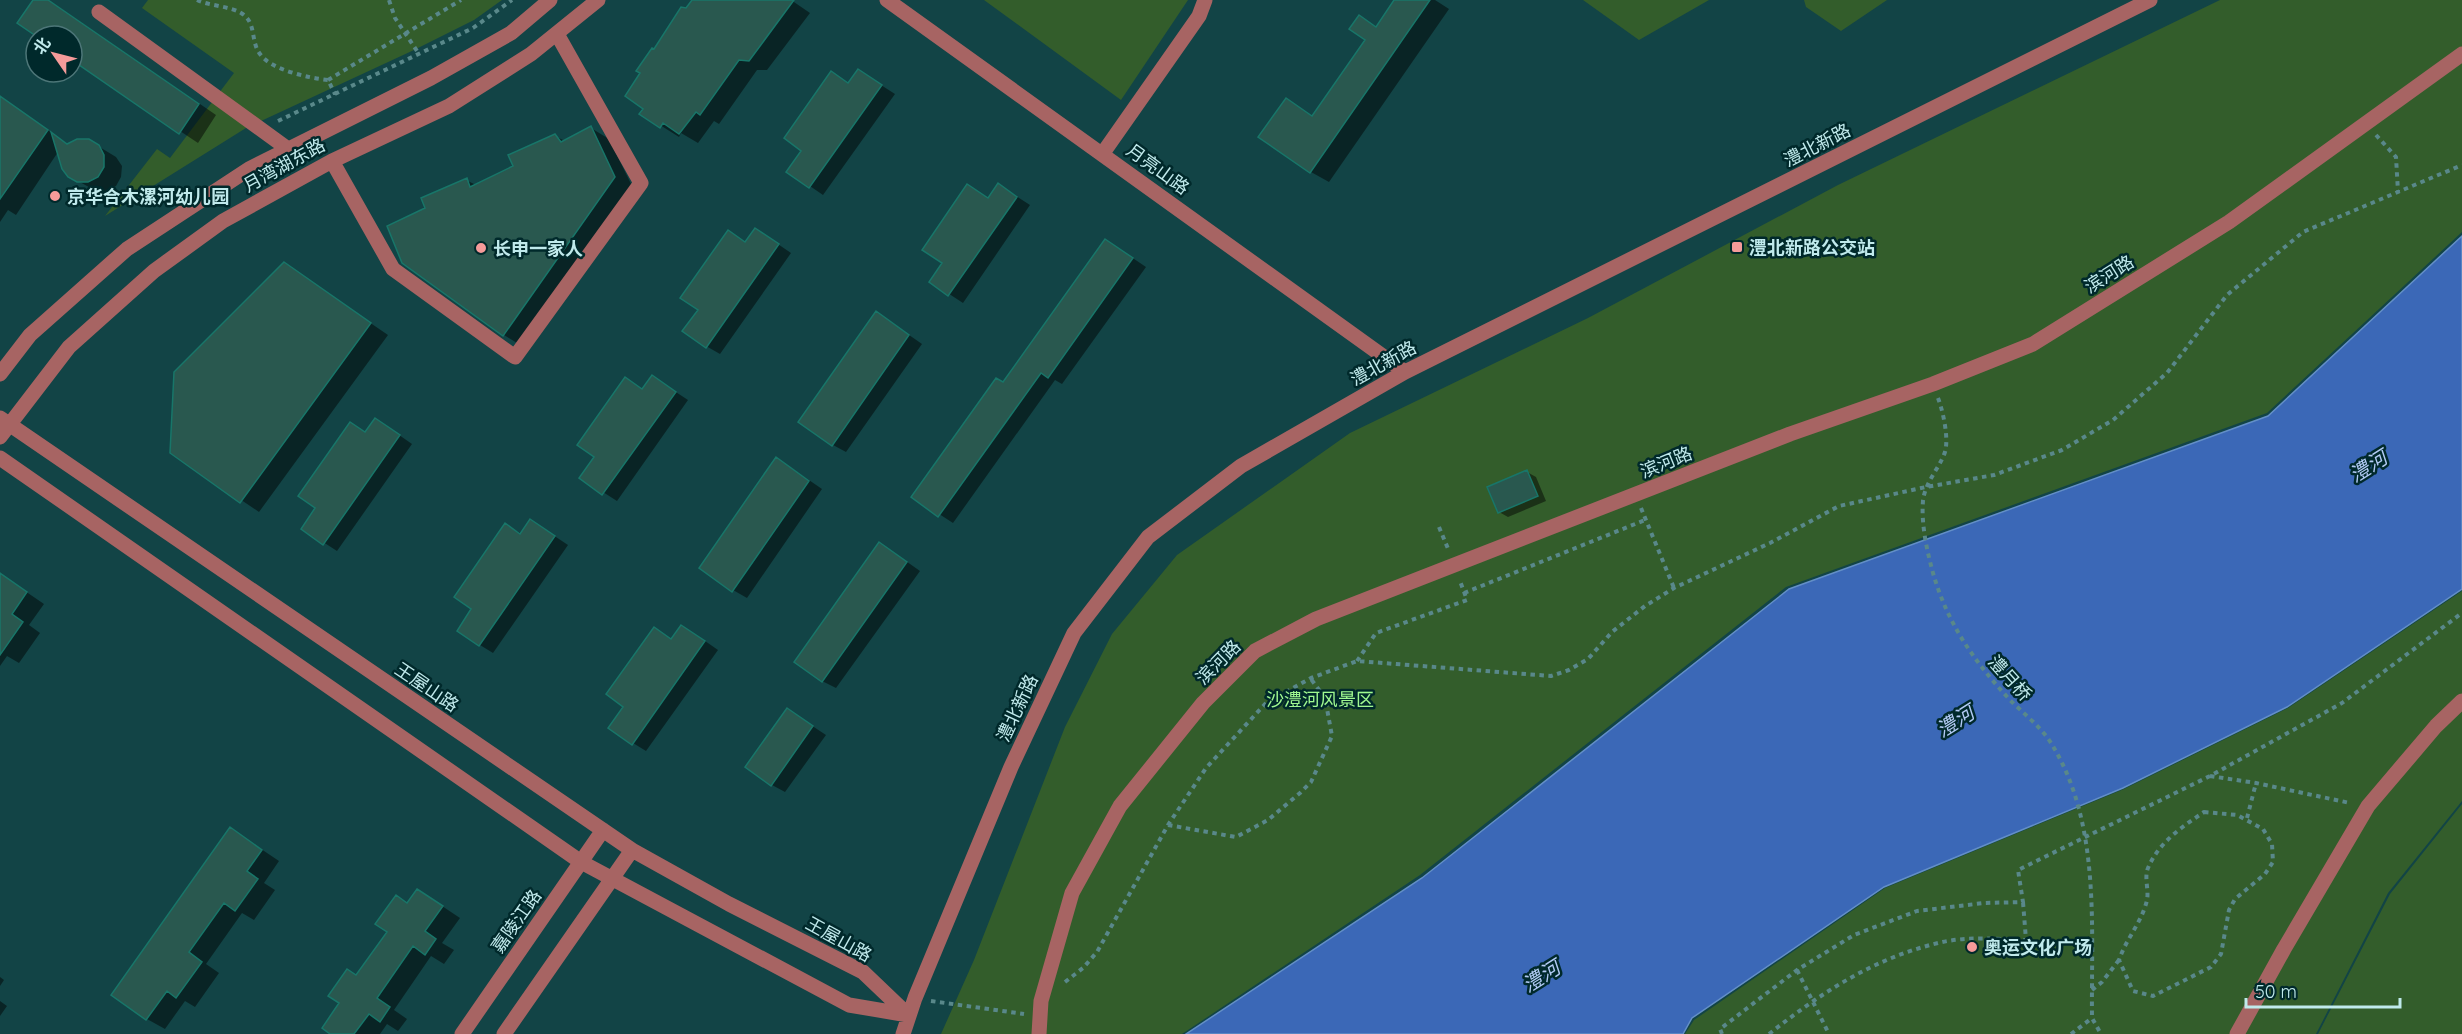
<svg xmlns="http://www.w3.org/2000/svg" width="2462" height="1034" font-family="Quicksand,'Noto Sans SC',sans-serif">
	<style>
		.green { fill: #335d2b }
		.water { fill: #3b68b7; stroke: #638fc7; stroke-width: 1.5 }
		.shadow { fill: #0007 }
		.building { fill: #29584f; stroke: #187669; stroke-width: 1.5 }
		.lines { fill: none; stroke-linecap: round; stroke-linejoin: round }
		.path { stroke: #59888a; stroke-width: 4; stroke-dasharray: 4.5 4.5; stroke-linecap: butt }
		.minor { stroke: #a76463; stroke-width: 15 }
		.poi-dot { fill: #f59b9a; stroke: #00292b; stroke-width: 2 }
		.labels { text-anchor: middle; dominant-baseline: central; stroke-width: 5; stroke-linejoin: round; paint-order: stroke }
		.street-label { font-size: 18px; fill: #c0eaec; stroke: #00292b }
		.poi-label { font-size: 18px; font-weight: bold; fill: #c0eaec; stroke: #00292b; text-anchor: start }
		.park-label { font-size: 18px; fill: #a0f990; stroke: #00292b }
		.water-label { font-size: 20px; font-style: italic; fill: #b2cbf5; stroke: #00292b }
	</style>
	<rect width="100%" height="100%" fill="#124446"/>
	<path class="green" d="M148 0H502L474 20 414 50 246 128 105 216 157 149 170 158 234 73 142 8Z
		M984 0H1188L1121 100Z
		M1583 0H1709L1639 40Z
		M1804 0H1887L1841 31 1806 7Z
		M2220 0H2462V232L2267 413 1786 587 1420 875 1182 1034H941L974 960 1065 727 1112 634 1177 555 1350 433 1588 318 1838 185Z
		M2462 591V801L2388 893 2316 1034H1685L1694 1020 1885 888 2124 789 2288 708Z
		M2462 804V1034H2318L2390 894Z"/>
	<path class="water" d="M2462 236V589L2287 707 2123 788 1884 887 1692 1018 1683 1034H1186L1422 878 1789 589 2268 416Z"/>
	<path class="shadow" d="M34 0H47L56 5 216 115 198 143 72 59V36H39Z
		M699 0H791L810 13 767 70H757L719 124 714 121 698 143 681 133 679 137 641 113 645 108 655 51 687 10Z
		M1396 0H1435L1449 9 1329 182 1311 172 1286 100 1314 117 1367 40 1359 17 1377 27Z
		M859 71 895 94 823 195 788 171 803 150 832 73 850 84Z
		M4 100 69 145 88 140 116 157 122 166 121 177 116 186 107 191H96L69 176 58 152 16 215 8 210 0 222V107Z
		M591 128 609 139 633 188 522 346 504 335 403 262 427 209 466 180 476 185 515 167 555 136 565 141Z
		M999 185 1030 205 963 303 931 282Z
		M769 238 791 253 720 354 706 346 700 310 746 243Z
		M1106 240 1146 267 1062 384 1055 380 953 523 913 497 1004 383Z
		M284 264 388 335 259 512 172 453Z
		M889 321 922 344 846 452 833 445Z
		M653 377 688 400 617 501 581 478Z
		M389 428 412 444 337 551 303 529 366 433Z
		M790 467 822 489 747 598 733 590Z
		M1527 472 1536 477 1546 501 1508 517 1499 512Z
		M506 525 522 534 544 529 568 545 493 653 480 645 473 609Z
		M893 552 920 571 836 688 822 681Z
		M0 574 44 604 29 625 40 633 19 663 7 656 0 666Z
		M695 634 718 650 646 751 633 743Z
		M788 710 826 735 785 792 772 785Z
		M231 829 279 861 264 883 275 890 254 920 242 913 206 964 219 973 195 1007 185 1001 165 1029 147 1019Z
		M418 890 460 918 442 943 454 950 444 964 431 956 394 1010 407 1019 398 1031 387 1024 380 1034H333L357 977Z
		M0 977 4 980 0 986Z
		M0 1001 7 1006 0 1016Z"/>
	<path class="building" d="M33 0H48L199 104 179 134 72 60V36H36L17 23Z
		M692 0H794L749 61 739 60 700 115 696 112 679 134 663 123 660 128 639 114 643 109 625 96 640 73 636 71 652 48 654 49 681 7 686 8Z
		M1394 0H1430L1310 173 1258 137 1286 98 1312 116 1365 40 1349 29 1359 15 1376 27Z
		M858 69 882 85 809 188 786 172 801 151 784 138 831 71 848 83Z
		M0 96 48 130 0 199Z
		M591 126 615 177 503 336 402 263 387 226 425 208 421 198 467 178 470 187 513 166 508 155 555 134 561 142Z
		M51 132 67 144 77 139H89L99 145 104 155V167L98 177 88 182H77L68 177 62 169Z
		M998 183 1017 197 948 296 929 282 942 263 922 250 967 184 988 198Z
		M755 228 779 244 706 348 682 331 698 310 680 298 728 230 745 242Z
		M1105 239 1133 258 1048 378 1041 373 938 517 911 497 996 378 1003 382Z
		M284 262 371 323 240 503 170 453 174 372Z
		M876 311 909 335 832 446 798 422Z
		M652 375 676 392 602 495 579 478 594 457 577 445 625 377 642 389Z
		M375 418 400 435 323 545 301 529 315 508 298 496 350 422 365 432Z
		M776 457 809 481 732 592 699 568Z
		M1527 470 1538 496 1498 513 1487 487Z
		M530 519 555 536 479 646 457 631 471 609 454 597 505 523 520 534Z
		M879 542 907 562 822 682 794 662Z
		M0 573 27 592 12 614 23 622 0 655Z
		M681 625 705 641 632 745 608 728 623 707 606 694 654 627 671 639Z
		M787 708 813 726 771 786 745 767Z
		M230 827 262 850 247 871 258 879 235 911 224 903 189 952 202 962 176 998 167 991 146 1020 111 995Z
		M417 889 443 906 425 931 436 939 425 955 413 946 377 998 390 1007 380 1022 369 1014 354 1034H330L322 1028 339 1003 328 996 347 969 356 975 387 932 375 924 396 895 407 903Z"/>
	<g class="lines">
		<path class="path" d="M197 0C210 6 229 6 241 13 257 22 250 41 260 54 271 70 309 78 328 80L335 94
			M389 0 395 18 419 54
			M328 80 461 0
			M278 121 473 28 512 0
			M2376 135 2396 157 2398 192
			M1938 398C1943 411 1949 438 1945 452 1939 469 1925 482 1923 501 1921 524 1927 551 1933 573 1948 625 1974 661 2010 700 2023 713 2041 727 2051 743 2101 823 2091 926 2092 1018L2101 1034
			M1641 508 1674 588
			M1439 527 1449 551
			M1464 593 1645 520
			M1357 661 1376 633 1467 600 1460 581
			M2210 776 2256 783 2350 803
			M2204 812 2237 815 2263 829 2272 844 2273 862 2265 874 2235 899 2229 910 2221 954 2211 967 2153 996 2133 991 2119 960C2126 939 2142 922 2147 900 2149 890 2144 877 2148 868 2159 842 2182 827 2204 812Z
			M2247 818 2256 783
			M1168 825 1236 837 1268 820 1300 793 1311 782 1332 736 1325 698 1311 679
			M1797 970 1829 1034
			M1065 982 1083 968 1097 952 1168 825 1206 768 1266 703 1311 678 1357 661 1551 676 1569 670 1588 659 1612 632 1645 606 1674 588 1770 543 1839 506 1926 487 1994 475 2062 450 2113 420 2167 373 2227 295 2303 232 2462 165
			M2092 990 2102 982 2119 960
			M931 1001 1024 1014
			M1722 1034 1720 1029 1797 970 1854 935 1917 911 1984 903 2023 902 2018 870 2210 776 2342 703 2462 613
			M1769 1034C1821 993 1872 959 1938 943 1966 936 1997 939 2026 940L2023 902
			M2071 1034 2092 1018"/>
		<path class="minor" d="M887 0 1405 372
			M99 12 288 149
			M1103 153 1199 16 1205 0
			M332 161 393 269 515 357 641 183 557 34
			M0 374 30 335 127 249 249 169 431 78 511 33 550 0
			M0 418 632 850 729 904 863 972 908 1015
			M0 437 69 347 154 271 223 221 332 161 449 106 531 54 598 0
			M0 458 581 862 849 1005 908 1015
			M462 1034 603 830
			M504 1034 632 850
			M903 1034 915 998 1011 767 1074 633 1148 537 1241 466 1405 372 2150 0
			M1039 1034 1041 1001 1072 893 1120 806 1203 703 1255 651 1316 619 1790 434 1933 384 2033 344 2229 222 2462 54
			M2237 1034 2284 949 2368 806 2436 726 2462 701"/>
	</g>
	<g class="poi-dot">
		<circle cx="55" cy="196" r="6"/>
		<rect x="1731" y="241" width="12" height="12" rx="3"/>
		<circle cx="481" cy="248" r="6"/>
		<circle cx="1972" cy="947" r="6"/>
	</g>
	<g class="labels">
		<g class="street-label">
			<text transform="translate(1817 145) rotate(-27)">澧北新路</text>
			<text transform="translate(284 165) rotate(-29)">月湾湖东路</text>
			<text transform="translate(1158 169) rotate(36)">月亮山路</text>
			<text transform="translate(2109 274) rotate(-32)">滨河路</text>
			<text transform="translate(1383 363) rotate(-29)">澧北新路</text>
			<text transform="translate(1666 462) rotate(-22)">滨河路</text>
			<text transform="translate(1218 662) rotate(-45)">滨河路</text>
			<text transform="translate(2010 678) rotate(48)">澧月桥</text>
			<text transform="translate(427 687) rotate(34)">王屋山路</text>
			<text transform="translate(1017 708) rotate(-65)">澧北新路</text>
			<text transform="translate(516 921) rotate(-55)">嘉陵江路</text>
			<text transform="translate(839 939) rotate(29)">王屋山路</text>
		</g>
		<g class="poi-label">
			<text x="67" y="196">京华合木漯河幼儿园</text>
			<text x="1749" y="247">澧北新路公交站</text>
			<text x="493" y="248">长申一家人</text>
			<text x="1984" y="947">奥运文化广场</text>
		</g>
		<g class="park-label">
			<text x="1320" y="699">沙澧河风景区</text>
		</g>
		<g class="water-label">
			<text transform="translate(2368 466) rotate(-32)">澧河</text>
			<text transform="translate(1955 721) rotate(-32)">澧河</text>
			<text transform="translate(1541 976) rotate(-32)">澧河</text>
		</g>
	</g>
	<g transform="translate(54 54) rotate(305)"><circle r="28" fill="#00292b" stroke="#4d7678" stroke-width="1.5"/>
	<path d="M0-4.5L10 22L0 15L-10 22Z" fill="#f59b9a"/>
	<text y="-9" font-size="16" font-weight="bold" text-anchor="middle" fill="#c0eaec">北</text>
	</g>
	<path d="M2246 998v9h154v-9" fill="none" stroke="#c0eaec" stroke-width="3"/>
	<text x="2255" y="998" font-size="18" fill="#c0eaec" stroke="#00292b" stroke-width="4.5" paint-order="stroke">50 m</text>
</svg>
